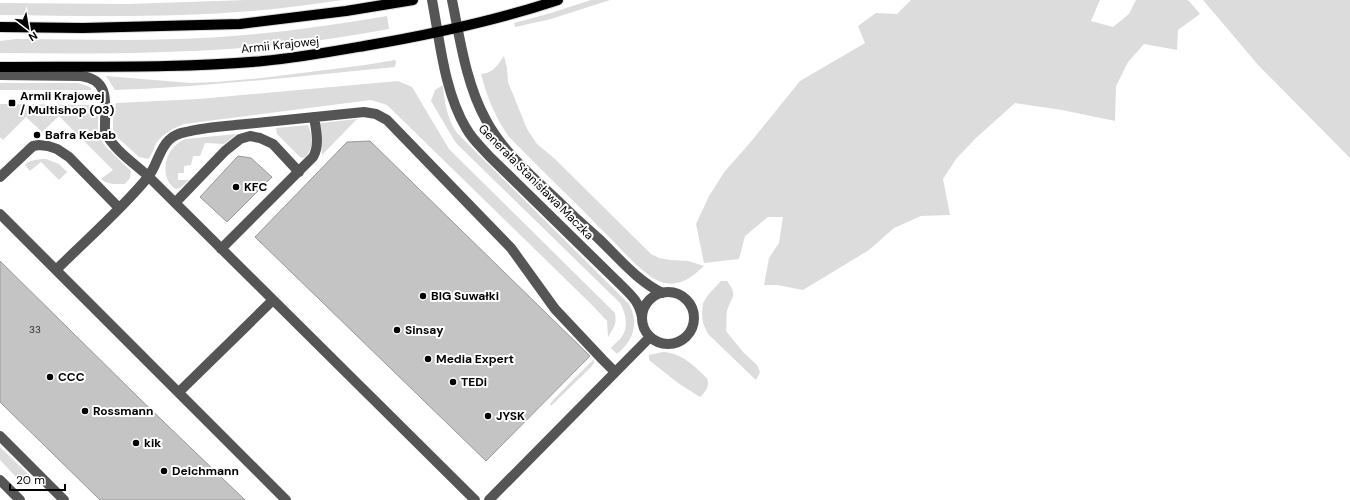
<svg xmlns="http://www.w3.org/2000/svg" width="1350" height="500" font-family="'DM Sans',sans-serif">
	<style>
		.green { fill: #dcdcdc }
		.building { fill: #c4c4c4; stroke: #999 }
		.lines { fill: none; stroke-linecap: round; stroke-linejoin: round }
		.major-casing { stroke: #dbdbdb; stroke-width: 12 }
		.minor { stroke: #555; stroke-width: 10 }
		.major { stroke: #000; stroke-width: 10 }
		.poi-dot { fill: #000; stroke: #fff; stroke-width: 1.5 }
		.labels { text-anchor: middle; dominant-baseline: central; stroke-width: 4; stroke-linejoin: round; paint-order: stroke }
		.number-label { font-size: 10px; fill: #313131 }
		.street-label { font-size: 12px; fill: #000; stroke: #fff }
		.poi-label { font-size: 12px; font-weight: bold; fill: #000; stroke: #fff; text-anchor: start }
	</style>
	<rect width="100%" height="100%" fill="#fff"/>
	<path class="green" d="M246 0H343C313 4 283 9 252 11 169 18 84 16 0 15V3L127 4Z
		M591 0H610L551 19 515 27 514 23 551 13Z
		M911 0H1100L1091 21 1113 27 1129 14 1136 0H1187L1189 1 1200 14 1178 30 1177 50 1144 44 1128 62 1116 86 1115 121 1062 110 1015 103 976 138 956 159 943 179 950 215 921 216 894 228 869 250 803 290 777 285H764L769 258 779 243 783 217H768L745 236 739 259 704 263 696 224 709 196 725 171 749 144 800 81 865 43 858 26 876 13 897 14Z
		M1203 0H1350V158L1259 66Z
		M387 16 389 29C340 38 291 45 242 48 161 54 80 54 0 53V41L16 39C70 39 123 41 177 39 247 37 317 28 387 16Z
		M504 56 507 68 508 82 527 129 537 144 555 159 651 254 659 258 670 260 688 261 704 266C692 277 679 288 661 282 642 275 617 244 602 230 571 198 539 168 509 137 495 117 487 97 481 74 493 73 497 66 504 56Z
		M395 60 396 62 395 67C301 76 208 87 115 90L106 76 191 83 216 82 262 78 365 65Z
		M398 81 412 87 449 149 615 313C617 323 614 328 608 337L607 321 591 304 387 105 371 100 184 124C174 128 164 133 157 142 153 148 153 154 148 159L139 157 118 138 113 129V118L116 103 199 99Z
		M0 83H78L90 87 92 90H0Z
		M443 85C444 99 447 118 455 130 457 133 461 137 464 140L629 304C639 323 634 340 617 354L611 348C614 344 618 341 621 338 629 327 626 314 620 303L458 145 454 140 431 101 435 90Z
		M0 104 98 105V131L104 145 131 171 130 178 125 184C117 184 107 185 101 179L113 170 59 116 42 132 26 117 3 140 0 137Z
		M357 119 322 155 320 124 321 123Z
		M308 125C313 137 314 149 304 158L300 157 277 134 276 128Z
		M237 134 224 144 205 143 200 156H193L191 165 184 166V173H178V180H189L180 188 176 189C164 182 163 165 169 154 172 147 179 142 185 139Z
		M46 159 59 164 67 172 59 180 41 162 30 171 25 165C28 160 39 159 46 159Z
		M721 281H727C739 297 731 296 727 311 726 317 727 325 726 331L743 352 757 365 760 372 756 380 708 334 703 323 702 313 703 303 708 295Z
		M663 352C682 353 694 366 707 378 710 386 706 391 700 397L678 383 649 360V355Z
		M594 359V363L591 367 551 406 550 404 554 399Z
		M0 447 27 473 31 478 32 484 28 486 21 482 0 460Z"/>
	<path class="building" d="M370 141 590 356 486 461 255 237 347 142Z
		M238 156 251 158 272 177 227 222 200 197Z
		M0 261 139 398 245 500H100L0 402Z"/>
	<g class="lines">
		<defs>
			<path id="major" d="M0 27 83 28 240 24 346 11 413 0
				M0 67C87 66 175 69 263 61 297 58 330 52 364 46 429 35 495 21 558 0"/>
		</defs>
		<use href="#major" class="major-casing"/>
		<path class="minor" d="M432 0C440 41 444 91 466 128 472 139 481 147 489 156L624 288C634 298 639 303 642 317
			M452 0C460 39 466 84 486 120 502 150 528 173 554 197 568 211 583 225 598 238 617 256 639 283 663 293
			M0 75 81 76C113 80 104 108 105 132 114 150 134 163 148 176L475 500
			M0 177 33 146 39 145 48 146 57 149 69 157 119 208
			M175 203 225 151 240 139 250 136 260 138 273 144 299 172
			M0 214 286 500
			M221 249 313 157C320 145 316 130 314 117
			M56 270C86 240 122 209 148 177 157 166 159 149 169 140 173 136 180 133 186 132 205 127 226 126 246 124 285 120 325 116 364 112L376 114 387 120 511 248 555 309 603 360 615 372
			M642 318a26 26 0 1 1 52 0a26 26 0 1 1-52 0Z
			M179 392 273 300
			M0 436 64 500
			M0 480 20 500
			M489 500 650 337"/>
		<use href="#major" class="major"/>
	</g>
	<g class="poi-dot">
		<rect x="8" y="99" width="8" height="8" rx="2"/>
		<circle cx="37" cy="135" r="4"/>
		<circle cx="236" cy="187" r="4"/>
		<circle cx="423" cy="296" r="4"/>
		<circle cx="397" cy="330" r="4"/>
		<circle cx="428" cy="359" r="4"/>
		<circle cx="50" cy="377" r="4"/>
		<circle cx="453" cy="382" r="4"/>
		<circle cx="85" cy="411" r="4"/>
		<circle cx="488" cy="416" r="4"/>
		<circle cx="136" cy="443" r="4"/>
		<circle cx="164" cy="471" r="4"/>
	</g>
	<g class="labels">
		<g class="number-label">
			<text x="35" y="329">33</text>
		</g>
		<g class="street-label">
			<text transform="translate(280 45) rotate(-6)">Armii Krajowej</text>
			<text transform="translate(536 182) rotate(45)">Generała Stanisława Maczka</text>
		</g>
		<g class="poi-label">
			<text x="20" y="96">Armii Krajowej<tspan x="20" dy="14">/ Multishop (03)</tspan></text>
			<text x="45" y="135">Bafra Kebab</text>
			<text x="244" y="187">KFC</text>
			<text x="431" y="296">BIG Suwałki</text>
			<text x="405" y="330">Sinsay</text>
			<text x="436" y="359">Media Expert</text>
			<text x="58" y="377">CCC</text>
			<text x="461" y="382">TEDi</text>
			<text x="93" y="411">Rossmann</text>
			<text x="496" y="416">JYSK</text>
			<text x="144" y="443">kik</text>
			<text x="172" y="471">Deichmann</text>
		</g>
	</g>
	<g transform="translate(28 28) rotate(149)" stroke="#ffffff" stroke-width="3" paint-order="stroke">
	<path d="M0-3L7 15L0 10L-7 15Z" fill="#000000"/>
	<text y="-6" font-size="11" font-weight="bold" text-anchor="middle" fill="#000000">N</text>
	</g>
	<path d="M10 484v6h55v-6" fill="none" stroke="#000000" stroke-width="2"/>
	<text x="16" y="484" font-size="12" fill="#000000" stroke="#ffffff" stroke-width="3" paint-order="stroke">20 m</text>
</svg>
